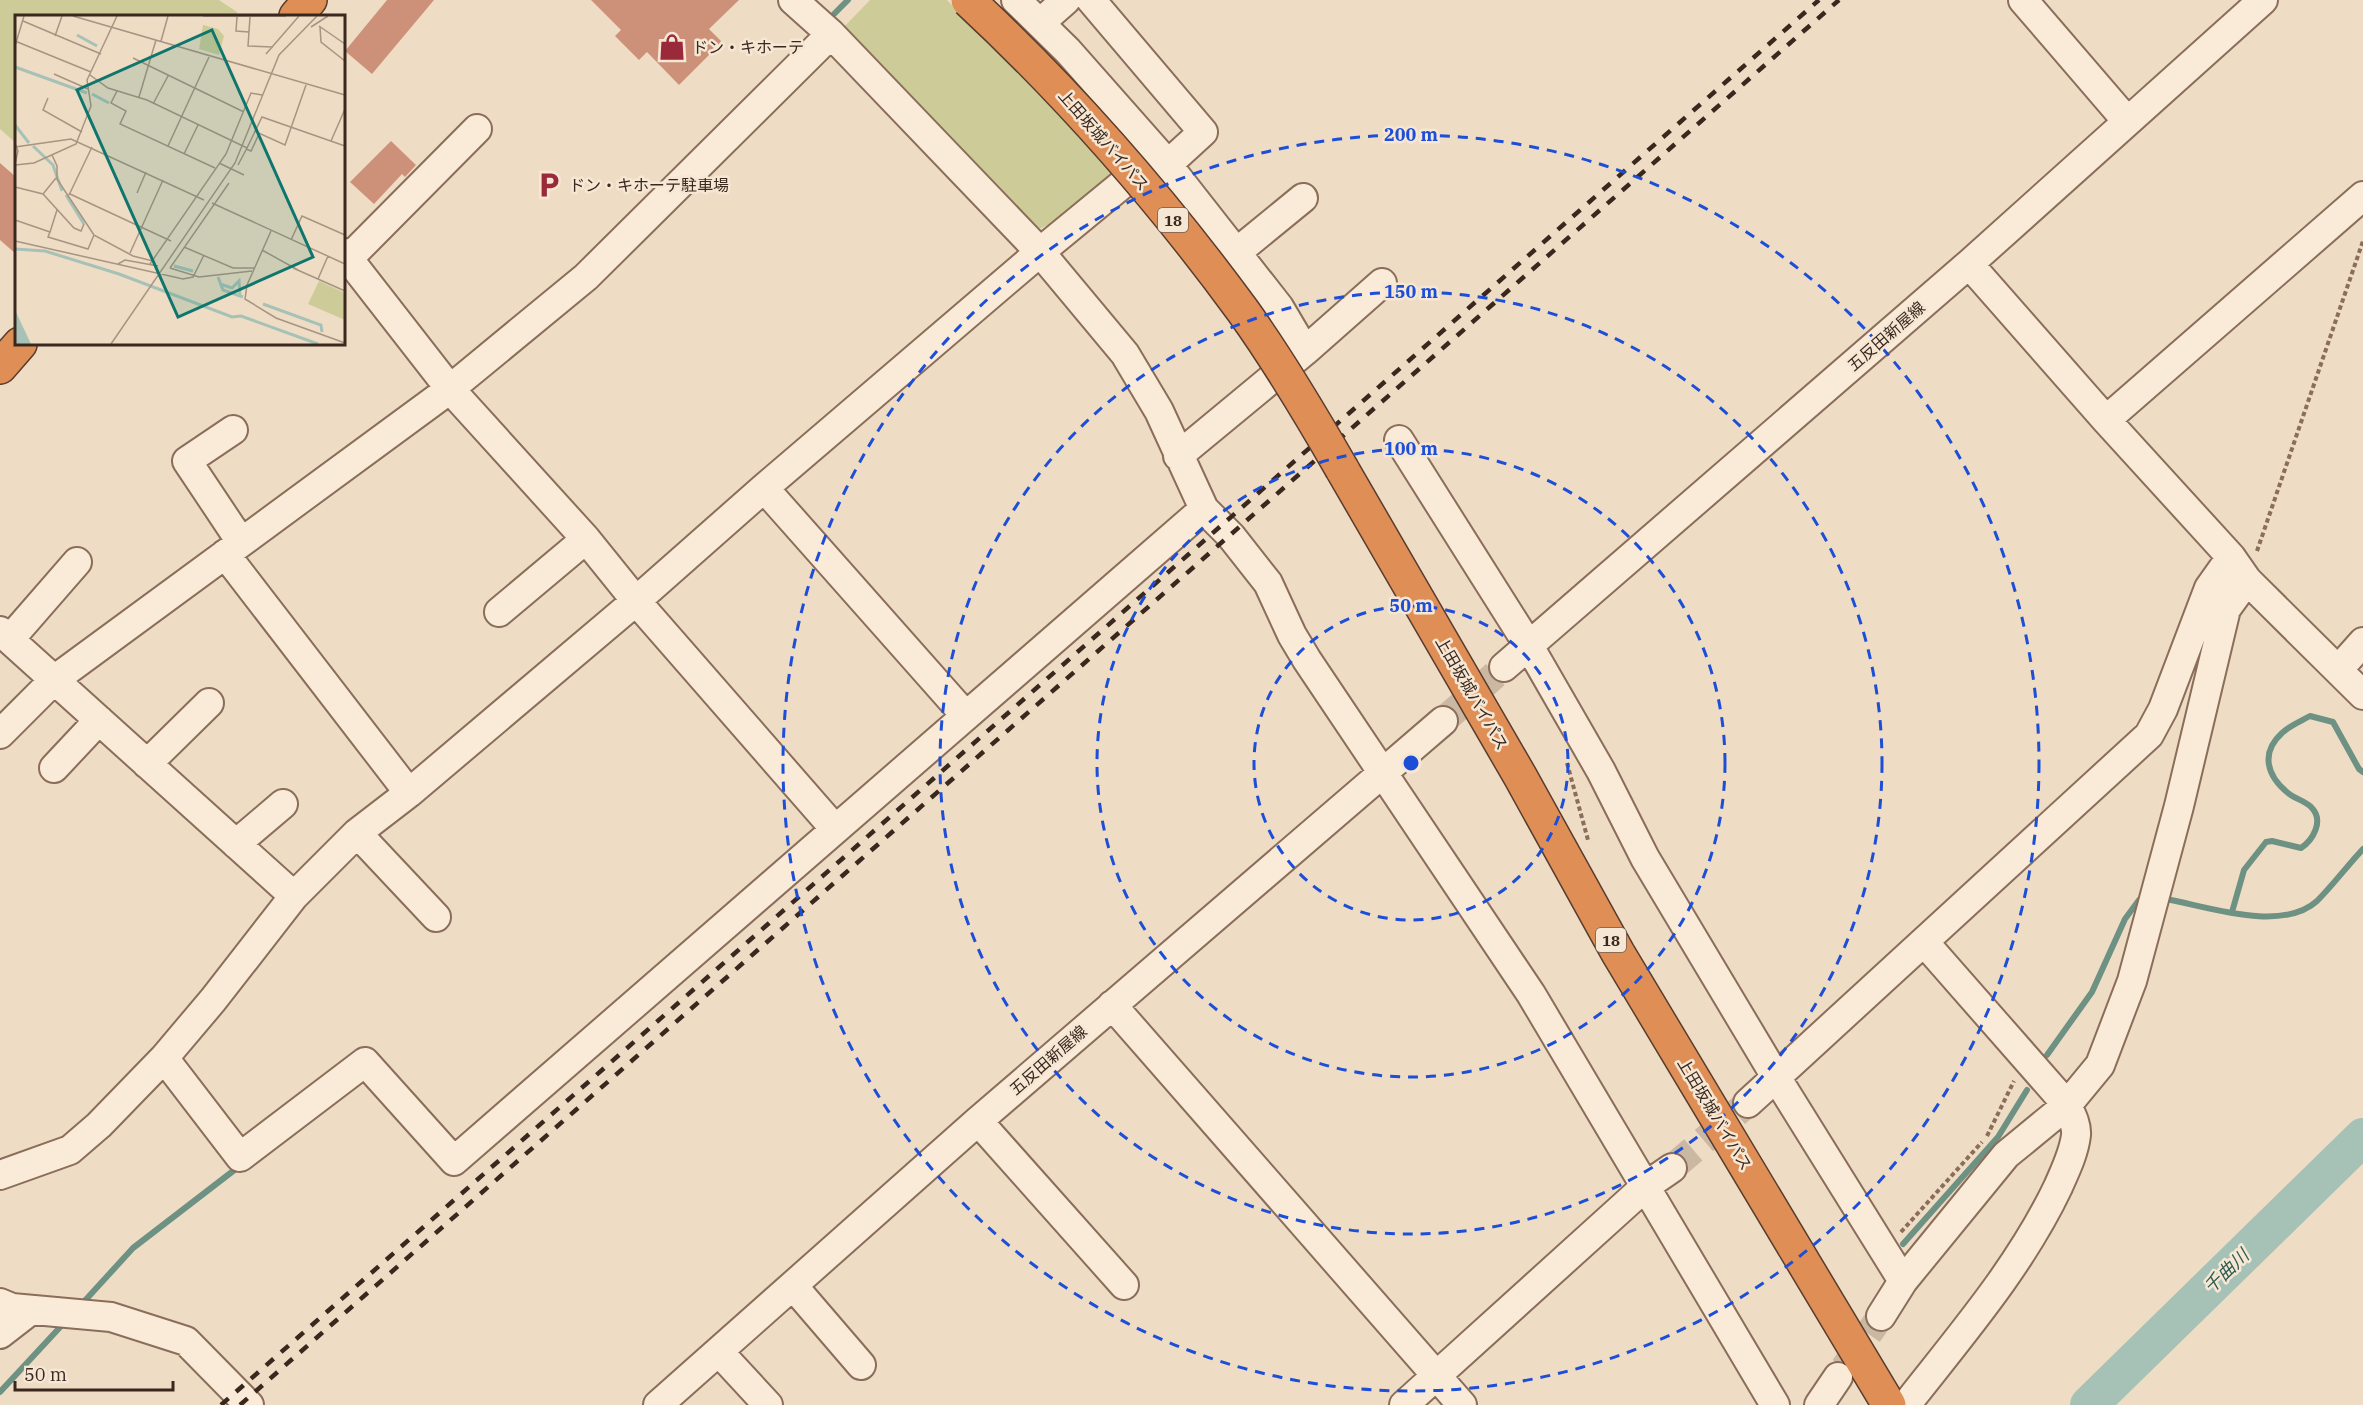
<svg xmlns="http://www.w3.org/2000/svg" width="2363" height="1405" font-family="'IBM Plex Serif','Noto Sans JP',serif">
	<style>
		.green { fill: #cdcc98 }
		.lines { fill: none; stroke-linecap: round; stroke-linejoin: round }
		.stream { stroke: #6d9183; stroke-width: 6 }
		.river { stroke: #a6c2b6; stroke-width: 38 }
		.building { fill: #cd917a }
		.minor-tunnel { stroke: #cbb8a3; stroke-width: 28; stroke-dasharray: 28 14; stroke-linecap: butt }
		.minor-casing { stroke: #8a6d5a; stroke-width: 32 }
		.highway-casing { stroke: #583c2f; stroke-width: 36 }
		.path { stroke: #8a6d5a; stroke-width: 4; stroke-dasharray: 4.5 3; stroke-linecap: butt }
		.minor { stroke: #f9ebd8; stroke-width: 28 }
		.highway { stroke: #df8e55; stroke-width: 33 }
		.rail { stroke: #3a281e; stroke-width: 4.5; stroke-dasharray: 10 10; stroke-linecap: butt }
		.highway-bridge-casing { stroke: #583c2f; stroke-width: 36; stroke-linecap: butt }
		.highway-bridge { stroke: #df8e55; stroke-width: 33 }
		.ring { fill: none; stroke: #1d4ed8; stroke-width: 3; stroke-dasharray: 10 8 }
		.labels { text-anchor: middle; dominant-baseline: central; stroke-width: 5; stroke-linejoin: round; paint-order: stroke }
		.shield { fill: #f6e7d4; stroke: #726155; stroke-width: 1.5 }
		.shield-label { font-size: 15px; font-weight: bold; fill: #3a281e }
		.poi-label { font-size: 16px; fill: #3a281e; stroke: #f6e7d4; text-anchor: start }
		.street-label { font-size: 16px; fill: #3a281e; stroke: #f6e7d4 }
		.water-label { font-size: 18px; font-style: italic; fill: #2e5a51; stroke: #f6e7d4 }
		.inset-river { fill: none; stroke: #a6c2b6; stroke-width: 3 }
		.inset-road { fill: none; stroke: #a79482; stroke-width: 1.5 }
		.view { fill: #0f766e; fill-opacity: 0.15; stroke: #0f766e; stroke-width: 3 }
		.inset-edge { fill: none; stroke: #3a281e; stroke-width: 3 }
		.centre { fill: #1d4ed8; stroke: #f6e7d4; stroke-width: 3 }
		.ring-label { font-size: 18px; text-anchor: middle; font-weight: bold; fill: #1d4ed8; stroke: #f6e7d4; stroke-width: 5; stroke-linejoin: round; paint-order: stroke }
	</style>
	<rect width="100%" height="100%" fill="#efdcc4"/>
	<path class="green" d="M0 0H219L237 12 238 16H16V143L0 129Z
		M870 0H947L1055 108 1113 173 1048 225 1039 229 1029 228 842 29Z"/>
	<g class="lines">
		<path class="stream" d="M834 14 848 0
			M2161 900H2171C2211 908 2283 932 2317 901 2333 885 2347 866 2363 849
			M2232 912 2244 870 2266 842 2272 841 2301 848C2313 840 2324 821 2312 808 2306 801 2295 799 2288 793 2267 776 2260 753 2282 733 2289 726 2301 721 2310 716L2333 722 2359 769 2363 772
			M2047 1055 2092 992 2125 919 2139 900H2145
			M1903 1244 1998 1137 2027 1090
			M80 1306 133 1248 237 1168
			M0 1392 63 1324"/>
		<path class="river" d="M2089 1405 2363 1137"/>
	</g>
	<path class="building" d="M387 0H434L372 74 345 51Z
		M591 0H739L709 29 722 42 679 85 647 52 639 60 615 36 621 30Z
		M391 141 416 165 405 177 402 174 374 204 350 182Z
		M0 163 16 177V254L0 240Z"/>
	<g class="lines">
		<path class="minor-tunnel" d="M1443 721 1504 667
			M1672 1168 1748 1103
			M1844 1368 1881 1316"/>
		<defs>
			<path id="minor" d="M793 0 831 34 1040 252 1125 354 1159 411 1204 509 1231 536 1268 583 1292 635 1307 660 1531 994 1775 1405
				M1091 0 1203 132 1167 165
				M2023 0 2127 121
				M1040 23 1066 0
				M1159 154 1279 307 1305 351
				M1237 252 1303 198
				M344 253 450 389 586 539 636 601 835 829
				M348 259 477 129
				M1969 264 2106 420 2231 557 2247 580 2363 695
				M2106 420 2363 196
				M233 430 187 461 241 542
				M1399 440 1529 646 1601 771 1645 858 1776 1077 1903 1281
				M1178 456 1305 351 1382 283
				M764 488 966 716
				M225 554 409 793
				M499 612 586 539
				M0 631 294 896
				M10 639 77 562
				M1504 667 1969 264 2263 0
				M2338 670 2363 642
				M0 734 54 680 450 389 586 277 831 34
				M147 764 209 703
				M54 768 99 720
				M357 833 436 917
				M236 844 283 804
				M1112 1005 1462 1405
				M164 1058 240 1157 365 1062 454 1161 1204 509
				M1748 1103 2149 735 2163 709 2209 588 2231 557
				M978 1121 1124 1285
				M0 1175 70 1150 99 1125 164 1058 213 1000 294 896 357 833 409 793 636 601 764 488 1040 252 1159 154 1068 51 1016 0
				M794 1287 861 1365
				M0 1303 12 1308 111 1317 186 1341 249 1405
				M1881 1316 1903 1281 2006 1155 2067 1105 2100 1065 2132 981 2179 806 2226 609 2247 580
				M0 1334 31 1310
				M719 1352 768 1405
				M658 1405 978 1121 1443 721
				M1404 1405 1646 1186 1672 1168
				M1819 1405 1838 1377
				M1906 1405C1960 1336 2020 1267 2058 1187 2065 1171 2074 1153 2076 1135 2077 1125 2071 1114 2067 1105L1924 942"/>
			<path id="highway" d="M296 16 310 0
				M0 367 20 344
				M1342 469 1520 776 1618 953 1889 1405"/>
		</defs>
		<use href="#minor" class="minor-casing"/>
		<use href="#highway" class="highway-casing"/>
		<path class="path" d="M2257 551 2363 241
			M1567 763 1588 840
			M1987 1136 2014 1081
			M1901 1232 1982 1142"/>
		<use href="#minor" class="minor"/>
		<use href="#highway" class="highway"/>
		<path class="rail" d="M221 1405 1819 0
			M240 1405 1839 0"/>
		<defs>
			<path id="highway-bridge" d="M968 0C1069 94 1161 199 1243 311 1279 361 1311 415 1342 469"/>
		</defs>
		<use href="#highway-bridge" class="highway-bridge-casing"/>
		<use href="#highway-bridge" class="highway-bridge"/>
	</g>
	<g class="ring">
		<circle cx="1411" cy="763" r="157"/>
		<circle cx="1411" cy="763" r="314"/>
		<circle cx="1411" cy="763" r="471"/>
		<circle cx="1411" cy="763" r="628"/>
	</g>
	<defs>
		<symbol id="shop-bare" viewBox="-9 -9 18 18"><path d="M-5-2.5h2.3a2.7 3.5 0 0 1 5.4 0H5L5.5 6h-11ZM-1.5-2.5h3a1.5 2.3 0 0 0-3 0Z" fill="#9a293a" stroke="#f6e7d4" stroke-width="2.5" paint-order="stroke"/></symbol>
		<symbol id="parking-bare" viewBox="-9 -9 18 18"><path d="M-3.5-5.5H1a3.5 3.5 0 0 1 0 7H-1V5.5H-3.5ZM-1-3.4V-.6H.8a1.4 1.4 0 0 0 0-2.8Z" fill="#9a293a" stroke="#f6e7d4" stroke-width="2.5" paint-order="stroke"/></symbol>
	</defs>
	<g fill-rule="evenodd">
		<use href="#shop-bare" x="653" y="28" width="38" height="38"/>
		<use href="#parking-bare" x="530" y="166" width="38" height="38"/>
	</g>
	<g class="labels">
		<g class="shield">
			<rect x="1158" y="208" width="30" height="24" rx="4.5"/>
			<rect x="1596" y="928" width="30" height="24" rx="4.5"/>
		</g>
		<g class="shield-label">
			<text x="1173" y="220">18</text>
			<text x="1611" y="940">18</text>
		</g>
		<g class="poi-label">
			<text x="692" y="47">ドン・キホーテ</text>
			<text x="569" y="185">ドン・キホーテ駐車場</text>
		</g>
		<g class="street-label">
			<text transform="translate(1104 140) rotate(49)">上田坂城バイパス</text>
			<text transform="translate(1886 336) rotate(-41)">五反田新屋線</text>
			<text transform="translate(1472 693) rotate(60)">上田坂城バイパス</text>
			<text transform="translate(1048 1060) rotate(-41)">五反田新屋線</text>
			<text transform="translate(1715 1114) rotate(59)">上田坂城バイパス</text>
		</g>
		<g class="water-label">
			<text transform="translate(2226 1271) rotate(-44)">千曲川</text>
		</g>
	</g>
	<g transform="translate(15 15)">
		<rect width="330" height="330" fill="#efdcc4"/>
		<path d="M188 10 203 14 209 21 204 40 184 34ZM304 266 330 278V305L293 289Z" fill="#cdcc98"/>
		<path d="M0 295 16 329H0Z" fill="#a6c2b6"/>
		<path class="inset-river" d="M62 20 82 31M0 52 72 78M77 79 94 88M0 110 14 128M18 131 38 150 47 176M51 180 69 209M0 234 30 236 104 259 217 302 226 301 303 329M159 251 178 256M203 262 208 275 228 282M205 269 217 273 224 266 225 281M248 289 306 310 307 317"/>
		<path class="inset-road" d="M58 1 330 80M188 1H271M222 2 221 16 234 17M235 2 233 31 258 32M8 6 86 39M304 11 330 29M296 12 313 1M305 12 306 27 330 46M40 21 47 1M0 26 76 57M146 26 153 1M0 31 9 1M251 39 284 1M118 43 229 97M39 59 73 74M75 60 93 73 132 85 232 133 247 102 330 131M102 76 96 88 111 96 105 109 200 153M124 82 141 25M33 83 28 95 67 117M138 89 153 61M239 116 270 130 291 70M316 126 330 94M0 128 3 136 0 149M153 131 194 42M0 132 56 124 189 185M231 134 236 136 244 119M169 139 183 110M37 140 42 151V164L79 220M204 148 229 160M0 150 19 148 61 129 76 91 72 65 102 1M223 150 232 133M0 172 28 179 59 213 66 216 69 209M122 178 131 157M28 179 41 163M55 179 156 226M54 180 77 132M197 188 330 249M0 205 35 217 42 195M256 216 232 270 230 284 261 303 330 328M35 217 33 222 73 234 79 220 118 241 138 246M276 225 287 201 330 220M0 226 168 264 178 262 189 240M169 232 218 253H239M247 235 283 255M115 238 148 165M103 249 110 245 143 251M135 249 211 139 236 78 247 80M155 253 214 168M155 253 184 262 237 256M278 253 330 276M303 264 313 241M96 329 220 148 264 40 302 1"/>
		<path class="view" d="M197 15 298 242 163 302 62 75Z"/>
		<rect width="330" height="330" class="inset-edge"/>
	</g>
	<circle cx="1411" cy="763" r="9" class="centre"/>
	<g class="ring-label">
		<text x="1411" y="141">200 m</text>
		<text x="1411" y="298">150 m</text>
		<text x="1411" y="455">100 m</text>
		<text x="1411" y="612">50 m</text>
	</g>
	<path d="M15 1381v9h158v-9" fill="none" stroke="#3a281e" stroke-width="3"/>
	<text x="24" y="1381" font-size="18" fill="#3a281e" stroke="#f6e7d4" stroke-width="4.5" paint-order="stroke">50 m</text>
</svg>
